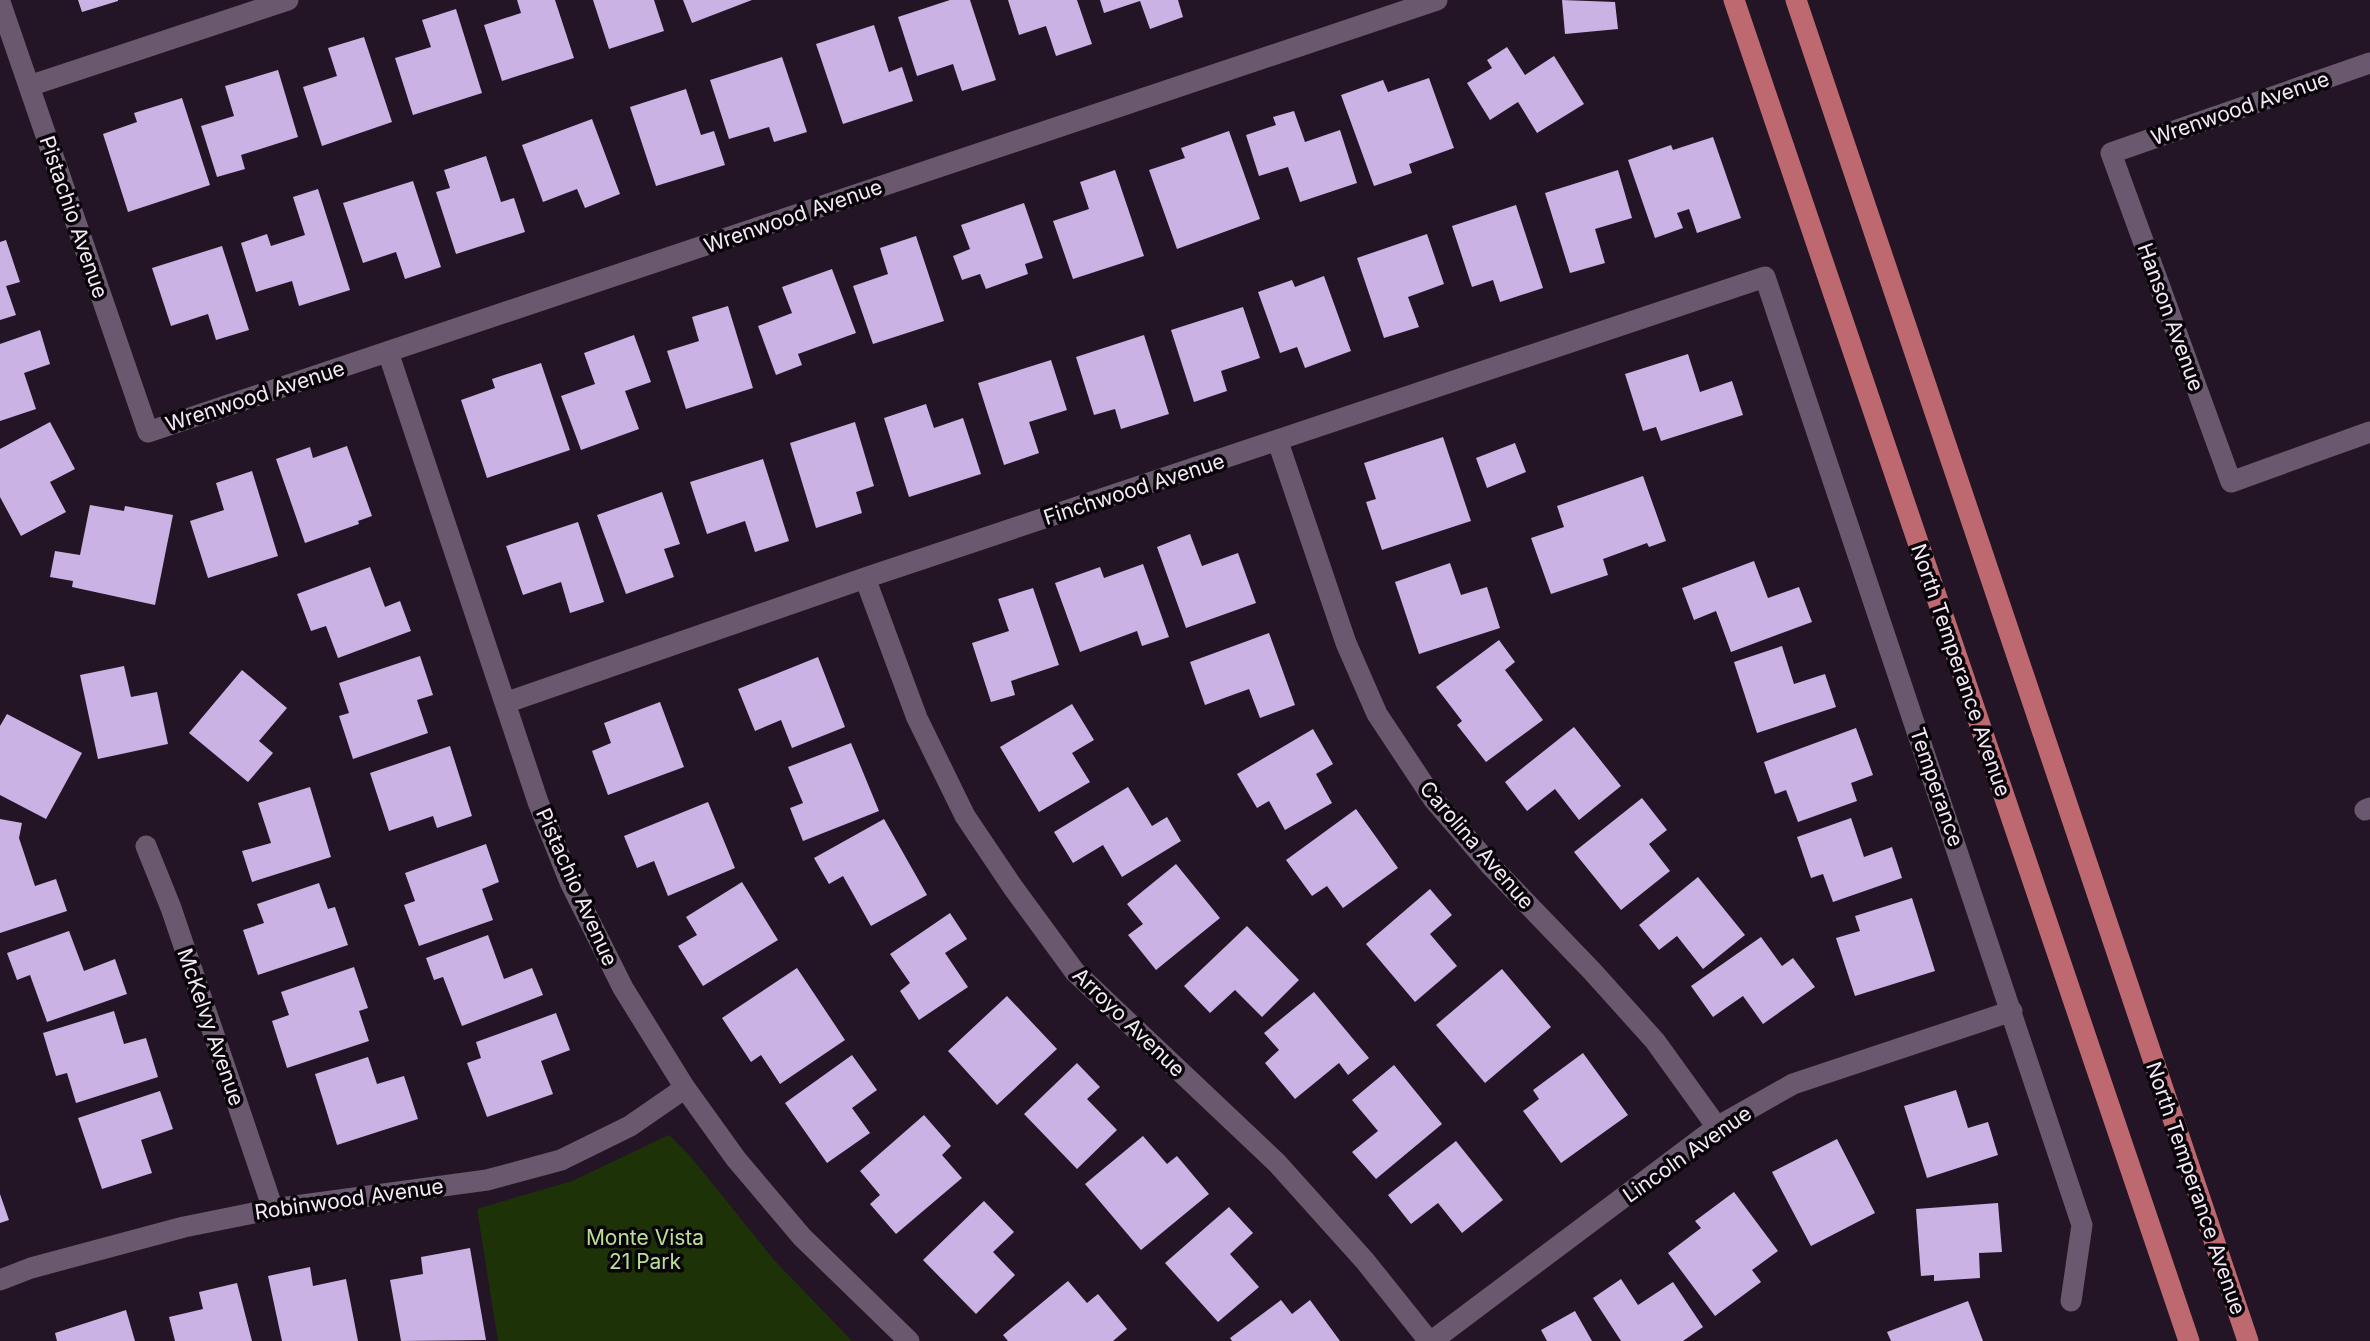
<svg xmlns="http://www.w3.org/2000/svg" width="2370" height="1341" font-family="Inter,sans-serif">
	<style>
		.green { fill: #1e3207 }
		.building { fill: #cbb2e5 }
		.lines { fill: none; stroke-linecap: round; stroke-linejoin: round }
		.minor { stroke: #6a596e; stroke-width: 21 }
		.primary { stroke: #bd696f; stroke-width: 21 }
		.labels { text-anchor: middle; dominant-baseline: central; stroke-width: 7; stroke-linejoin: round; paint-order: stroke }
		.street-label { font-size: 21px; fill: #f4eaf6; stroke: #09040a }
		.park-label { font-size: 21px; fill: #b9e096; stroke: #09040a }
	</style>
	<rect width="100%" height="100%" fill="#231526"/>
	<path class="green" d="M669 1135 690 1156 774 1260 852 1341H498L477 1209 572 1181Z"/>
	<path class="building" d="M78 0H118V1L82 12Z
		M517 0H555L574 58 502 81 484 25 521 13Z
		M593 0H654L664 31 609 49Z
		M683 0H752L692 23Z
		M950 0H970L996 80 962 91 953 64 917 76 898 17Z
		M1008 0H1077L1092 44 1056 56 1046 26 1019 35Z
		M1100 0H1178L1183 17 1150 29 1140 1 1104 13Z
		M1562 0 1615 2 1618 29 1565 34Z
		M456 9 482 93 413 115 395 58 431 47 422 20Z
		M874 25 889 72 902 67 913 101 843 124 816 44Z
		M364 37 392 122 322 146 303 87 337 76 328 48Z
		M1507 47 1525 75 1554 56 1584 104 1537 133 1518 102 1490 120 1467 83 1492 68 1487 60Z
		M782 57 807 132 774 142 769 127 729 139 710 80Z
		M278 70 298 137 241 155 245 169 217 177 201 126 234 116 225 86Z
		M1429 78 1454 148 1409 164 1412 173 1374 186 1341 95 1383 80 1388 92Z
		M686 89 701 135 714 131 725 165 656 186 630 107Z
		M182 98 210 185 128 212 103 134 137 122 134 113Z
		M1294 111 1305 142 1340 130 1357 183 1300 202 1288 167 1259 176 1246 135 1276 125 1273 117Z
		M592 119 620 194 585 208 577 189 543 202 522 145Z
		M1229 131 1260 219 1177 249 1149 170 1185 158 1181 148Z
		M1713 137 1741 218 1697 233 1689 209 1677 213 1683 228 1655 238 1628 160 1671 145 1673 150Z
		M486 156 501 202 514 198 525 232 456 254 436 192 450 188 444 170Z
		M1115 170 1144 256 1073 279 1053 221 1089 209 1080 182Z
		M1618 170 1632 218 1595 229 1605 263 1570 273 1545 193Z
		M413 181 441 267 405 279 396 252 363 263 343 203Z
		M318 189 350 290 299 306 292 281 256 292 241 243 267 234 271 246 305 235 293 197Z
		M1024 203 1043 258 1025 264 1028 274 986 289 980 274 962 280 953 256 970 249 961 225Z
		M1516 205 1543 288 1500 302 1493 280 1472 287 1452 226Z
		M1427 234 1444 284 1408 297 1419 327 1384 338 1357 258Z
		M916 236 944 321 873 344 853 286 888 274 880 248Z
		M6 240 20 282 6 286 16 315 0 320V242Z
		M222 246 249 330 216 340 208 314 171 326 152 268Z
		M832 269 856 333 798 354 802 365 776 375 758 326 792 313 782 287Z
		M1324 276 1351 351 1305 368 1297 347 1280 353 1258 292 1292 280 1295 287Z
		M728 306 753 388 686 409 667 351 699 341 692 317Z
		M1243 307 1260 358 1221 371 1227 391 1194 402 1171 330Z
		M40 330 50 364 24 373 36 409 0 421V344Z
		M634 335 651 382 625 391 639 429 581 450 561 396 595 384 584 353Z
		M1144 335 1169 414 1121 429 1115 409 1094 415 1076 357Z
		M1688 354 1700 392 1732 381 1743 415 1661 441 1656 427 1643 431 1625 374Z
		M1051 360 1067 410 1029 422 1039 453 1004 465 978 383Z
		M541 363 570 450 487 478 461 400 495 388 492 379Z
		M926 404 934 428 963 418 981 474 909 497 884 418Z
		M50 422 75 469 50 482 66 512 21 536 0 497V449Z
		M855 422 874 486 856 492 862 513 816 528 790 443Z
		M1443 437 1471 521 1382 550 1366 502 1376 499 1364 463Z
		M1515 443 1526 472 1487 488 1476 458Z
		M347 446 372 516 358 521 359 524 305 543 276 459 310 447 313 458Z
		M763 459 789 541 755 552 745 521 707 534 690 482Z
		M252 471 278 556 208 578 190 521 224 510 216 483Z
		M1643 476 1666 541 1649 547 1647 543 1603 559 1608 575 1551 594 1531 538 1564 527 1557 506Z
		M662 492 680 544 664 549 674 577 626 594 597 515Z
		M90 505 124 511 125 506 173 515 155 605 72 587 73 581 50 577 55 551 80 555Z
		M578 522 604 602 570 613 561 582 523 595 506 546Z
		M1190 534 1202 566 1238 553 1256 603 1186 628 1157 547Z
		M1754 561 1768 598 1799 587 1812 622 1731 652 1716 611 1694 620 1682 588Z
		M1450 563 1461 595 1487 587 1500 628 1419 654 1395 582Z
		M1143 564 1169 637 1142 646 1137 631 1080 652 1055 583 1100 567 1104 578Z
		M370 567 385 607 400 601 411 631 338 658 326 626 311 631 297 594Z
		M1033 588 1059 665 1011 681 1015 695 991 702 972 643 1009 631 998 599Z
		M1269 633 1295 705 1260 718 1249 689 1205 705 1190 662Z
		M1499 640 1515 662 1505 670 1543 720 1486 762 1457 725 1462 721 1436 687Z
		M1782 646 1794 684 1825 674 1836 707 1757 733 1734 662Z
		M420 656 433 695 417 700 428 733 353 759 339 716 349 713 339 683Z
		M818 657 845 727 792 748 781 720 755 731 738 689Z
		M124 666 131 697 157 692 168 744 98 759 80 675Z
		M242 670 287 708 259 741 273 753 248 782 189 733Z
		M660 702 684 767 608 795 592 751 611 743 604 723Z
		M1072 704 1094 740 1072 753 1090 782 1039 812 1000 747Z
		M7 714 82 753 46 819 0 795V726Z
		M1574 727 1621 786 1579 820 1555 789 1527 811 1505 782Z
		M1856 728 1873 775 1851 783 1857 801 1798 822 1786 790 1775 794 1764 762Z
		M1313 729 1333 764 1316 774 1332 803 1285 830 1269 801 1257 808 1237 774Z
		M851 743 879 811 803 841 790 808 803 803 788 767Z
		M450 746 472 816 437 828 433 816 389 831 370 773Z
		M310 787 331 857 252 882 242 851 271 843 258 803Z
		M1128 787 1152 826 1167 817 1181 841 1122 877 1103 845 1073 863 1054 832Z
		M1642 798 1667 830 1649 844 1670 871 1621 910 1574 852Z
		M708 802 735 868 668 896 654 861 637 868 624 836Z
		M1356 809 1398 868 1343 908 1327 886 1312 896 1286 860Z
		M1851 818 1864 857 1892 847 1902 878 1833 902 1823 874 1811 878 1797 837Z
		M0 819 22 823 19 838 35 886 56 879 67 911 0 933Z
		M884 819 927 895 871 926 843 876 829 884 814 858Z
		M486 844 499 882 482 889 493 920 419 946 404 905 415 901 405 873Z
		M1176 864 1220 918 1156 970 1128 935 1143 924 1127 904Z
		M1698 877 1745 935 1703 969 1677 936 1659 950 1639 925Z
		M742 882 778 940 703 986 678 946 697 935 686 917Z
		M319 883 328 909 335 907 348 945 258 975 243 930 264 923 257 904Z
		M1430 889 1452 915 1430 934 1457 966 1415 1002 1366 944Z
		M1912 898 1935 971 1855 996 1836 938 1860 931 1855 916Z
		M950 913 967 939 945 953 968 987 919 1020 900 991 910 983 890 954Z
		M1247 926 1299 980 1262 1017 1235 990 1210 1013 1184 986Z
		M69 931 84 971 115 959 127 994 47 1022 30 975 17 980 7 953Z
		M488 935 504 979 532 968 543 995 462 1026 443 977 434 980 426 958Z
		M1761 937 1782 966 1793 958 1815 987 1763 1024 1743 996 1713 1017 1691 986Z
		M354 967 368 1008 359 1011 369 1041 287 1068 272 1021 289 1015 281 992Z
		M797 968 845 1040 780 1084 761 1055 751 1062 722 1018Z
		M1502 969 1551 1027 1485 1083 1436 1025Z
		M1314 992 1369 1058 1348 1075 1339 1063 1295 1099 1265 1063 1279 1050 1264 1033Z
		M1007 996 1057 1049 997 1105 948 1051Z
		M114 1011 124 1044 146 1038 158 1077 76 1103 67 1073 56 1076 43 1033Z
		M556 1013 570 1050 541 1061 553 1094 487 1117 467 1063 481 1058 476 1042Z
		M1583 1053 1628 1115 1561 1163 1523 1111 1539 1099 1533 1090Z
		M852 1055 877 1090 852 1108 870 1133 827 1163 785 1103Z
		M368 1057 377 1084 404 1076 418 1119 337 1145 315 1074Z
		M1077 1063 1100 1087 1087 1099 1117 1130 1077 1169 1024 1114Z
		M1394 1065 1442 1124 1376 1179 1352 1152 1378 1131 1352 1100Z
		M1956 1090 1968 1128 1988 1122 1998 1155 1927 1178 1904 1106Z
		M160 1091 173 1129 141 1140 152 1173 102 1189 78 1118Z
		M924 1115 951 1146 942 1155 962 1178 896 1234 870 1204 880 1195 860 1171Z
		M1143 1136 1167 1164 1177 1156 1209 1194 1141 1250 1085 1184Z
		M1837 1139 1875 1213 1811 1246 1772 1172Z
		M1456 1141 1503 1200 1462 1233 1438 1203 1411 1224 1388 1195Z
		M1734 1192 1778 1251 1752 1270 1761 1282 1715 1316 1668 1253 1701 1228 1695 1221Z
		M0 1194 9 1220 0 1223Z
		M984 1201 1014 1232 993 1252 1015 1275 976 1314 923 1260Z
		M1998 1203 2002 1252 1979 1253 1980 1278 1934 1281V1275L1921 1276 1916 1209Z
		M1229 1207 1253 1233 1230 1254 1259 1287 1218 1322 1165 1263Z
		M470 1248 486 1340 401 1341 390 1280 423 1274 421 1257Z
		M310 1267 313 1286 346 1279 358 1341H282L268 1276Z
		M1621 1279 1638 1305 1673 1282 1703 1327 1683 1341H1621L1593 1298Z
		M1068 1281 1087 1303 1098 1294 1127 1329 1113 1341H1008L1003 1335Z
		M237 1283 252 1341H175L169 1317 203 1309 199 1292Z
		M1281 1300 1292 1314 1310 1300 1340 1341H1232L1230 1338Z
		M1968 1301 1983 1341H1891L1887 1332Z
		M126 1310 135 1341H57L55 1333Z
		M1575 1311 1592 1341H1547L1541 1330Z"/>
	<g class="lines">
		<path class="minor" d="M0 2 148 432 1437 0
			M2370 63 2111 153 2231 482 2370 432
			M29 86 288 0
			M388 352 538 802 570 882 623 988 685 1088 736 1159 802 1237 909 1341
			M1278 442 1346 643 1377 714 1434 800 1490 865 1592 971 1655 1041 1717 1127
			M865 578 917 718 965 816 1012 886 1075 972 1277 1163 1365 1261 1429 1341
			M505 703 865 578 1765 277 2082 1225 2071 1301
			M2365 810 2370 808
			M146 846 171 908 273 1209
			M0 1280 31 1268 184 1227 273 1209 487 1180 561 1160 630 1126 685 1088
			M1432 1341 1717 1127 1793 1084 2012 1011"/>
		<path class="primary" d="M1734 0 2189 1341
			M1796 0 2248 1341"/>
	</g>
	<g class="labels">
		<g class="street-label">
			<text transform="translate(2240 108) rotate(-19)">Wrenwood Avenue</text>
			<text transform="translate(793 216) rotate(-19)">Wrenwood Avenue</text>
			<text transform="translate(74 217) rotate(71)">Pistachio Avenue</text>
			<text transform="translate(2171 317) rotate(70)">Hanson Avenue</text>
			<text transform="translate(255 396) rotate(-18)">Wrenwood Avenue</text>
			<text transform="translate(1134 489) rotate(-18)">Finchwood Avenue</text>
			<text transform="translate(1961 670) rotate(71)">North Temperance Avenue</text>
			<text transform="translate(1937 787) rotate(71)">Temperance</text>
			<text transform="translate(1477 845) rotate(49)">Carolina Avenue</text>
			<text transform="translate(577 887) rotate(66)">Pistachio Avenue</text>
			<text transform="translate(1129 1022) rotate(44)">Arroyo Avenue</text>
			<text transform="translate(211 1027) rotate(71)">McKelvy Avenue</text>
			<text transform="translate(1687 1154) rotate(-35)">Lincoln Avenue</text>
			<text transform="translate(2196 1188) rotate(71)">North Temperance Avenue</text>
			<text transform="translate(349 1199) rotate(-8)">Robinwood Avenue</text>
		</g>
		<g class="park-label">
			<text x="645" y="1237">Monte Vista<tspan x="645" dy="24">21 Park</tspan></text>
		</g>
	</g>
</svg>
